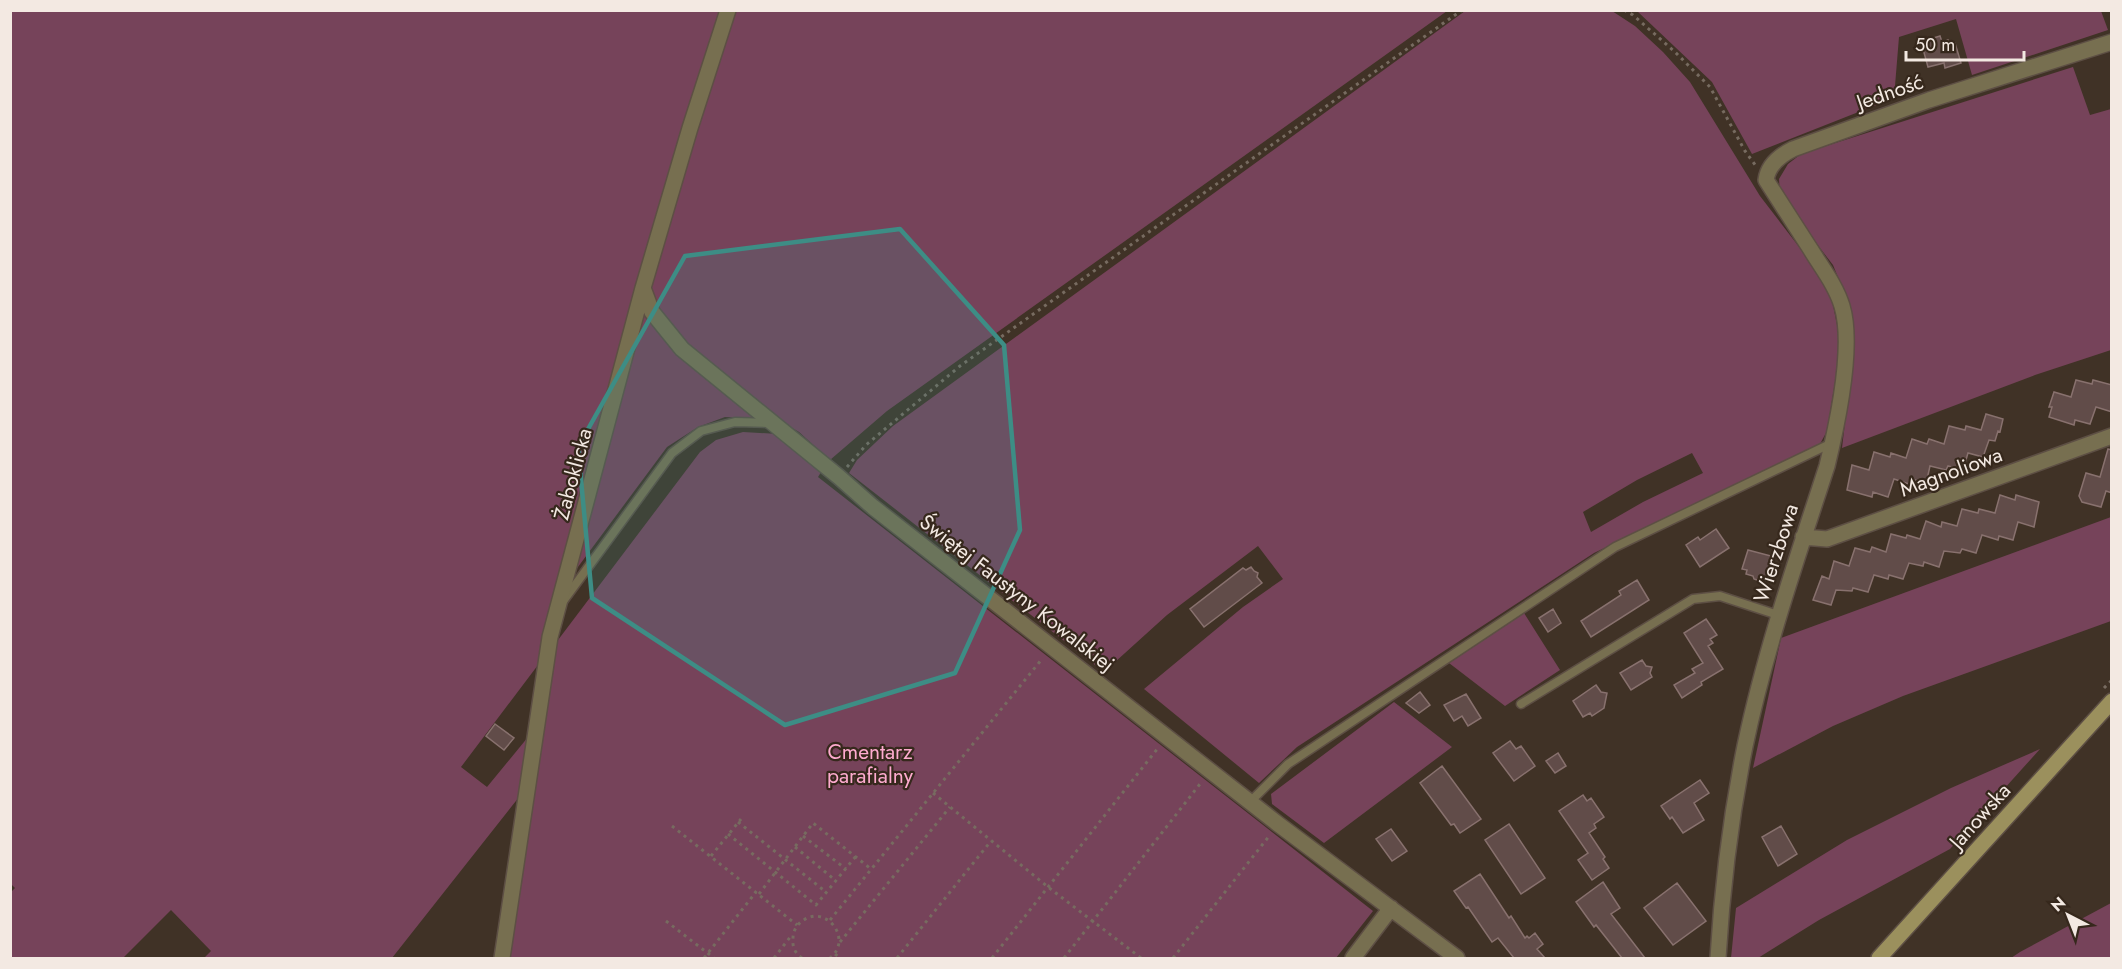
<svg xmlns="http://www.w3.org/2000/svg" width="2122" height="969" font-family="Jost,sans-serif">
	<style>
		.green { fill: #76435a; fill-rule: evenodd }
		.building { fill: #614c49; stroke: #88716e; stroke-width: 1.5 }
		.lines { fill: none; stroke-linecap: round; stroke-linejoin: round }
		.lane-casing { stroke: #5d4f44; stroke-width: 11 }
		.street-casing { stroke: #5d4f44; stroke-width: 18 }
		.secondary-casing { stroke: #5d4f44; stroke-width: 18 }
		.path { stroke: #776b60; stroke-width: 3; stroke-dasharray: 3 4.5; stroke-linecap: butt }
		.lane { stroke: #776f50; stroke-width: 8 }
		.street { stroke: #776f50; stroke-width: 15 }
		.secondary { stroke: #9b905d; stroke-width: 15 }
		.marked { fill: #3d8d85; fill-opacity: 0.2; stroke: #3d8d85; stroke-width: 4.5; stroke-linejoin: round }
		.labels { text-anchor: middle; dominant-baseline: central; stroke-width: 4.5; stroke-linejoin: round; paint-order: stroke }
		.street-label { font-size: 21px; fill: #f3e9e2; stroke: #36281c }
		.park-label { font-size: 21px; fill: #feabcf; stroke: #36281c }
	</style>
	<rect width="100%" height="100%" fill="#403226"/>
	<path class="green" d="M11 11H721L592 447 541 661 461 767 487 787 533 731 523 792 392 958H204L211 951 171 910 123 958H11L10 893 15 888 10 883Z
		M735 11H1447L887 411 830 460 799 432 771 416 685 348 653 304 651 283 652 270Z
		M1465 11H1612L1635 26 1663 52 1690 82 1760 196 1806 256 1831 295 1841 345 1827 431 1820 444 1594 553 1297 747 1259 783 1144 689 1243 607 1283 579 1258 546 1167 615 1104 672 849 473 857 460 893 426ZM1692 453 1703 473 1643 502 1591 532 1583 512 1637 480Z
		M2101 11 2108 30 1972 75 1956 19 1899 37 1894 98 1752 154 1712 82 1637 11Z
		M2073 67 2090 115 2111 109V350L2035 375 1842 448 1851 371V309L1833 265 1780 196 1779 179 1788 164 1801 154Z
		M643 299 653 322 765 419 725 417 698 427 667 447 572 575Z
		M743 432 778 434 823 469 818 477 1373 911 1336 958H508L555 644 700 452 716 440Z
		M2111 517V621L1903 696 1833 726 1753 768 1781 638Z
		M1524 613 1560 670 1505 706 1449 663Z
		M1394 702 1452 747 1324 843 1272 804 1271 794Z
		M2040 749 1950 849 1819 920 1758 958H1731L1736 908 1847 840 1951 788Z
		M2111 903V958H2011L2020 952Z"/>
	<path class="building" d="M1940 36 1942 42 1948 40 1950 44 1955 43 1961 63 1945 68 1944 63 1928 67 1923 49 1929 46 1927 40Z
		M2076 380 2092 384 2093 380 2112 385V412L2096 407 2090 424 2075 420 2074 425 2049 417 2052 407H2049L2054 392 2071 397Z
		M1986 414 2003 419 2000 432 1998 431 1995 441 1989 440 1983 457 1968 453 1963 470 1948 466 1946 470 1930 466 1926 484 1910 478 1909 484 1894 479 1888 497 1873 492 1872 497 1847 490 1852 465 1869 470 1874 452 1890 457 1891 453 1906 458 1912 439 1927 444 1929 439 1944 444 1949 426 1965 430 1966 426 1981 430Z
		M2108 449 2112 450V493L2106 491 2101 507 2082 502 2079 496 2086 473 2100 477Z
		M2000 495 2015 500 2016 495 2039 502 2034 527 2018 522 2013 540 1999 536 1998 540 1982 535 1976 553 1962 549 1960 553 1944 551 1939 567 1924 562 1923 566 1909 563 1903 579 1889 575 1888 579 1874 575 1868 592 1853 588 1852 591 1836 590 1831 605 1813 600 1822 576 1829 579 1834 561 1849 566 1855 548 1870 552 1872 547 1886 552 1891 534 1906 538 1907 535 1920 539 1926 521 1941 527 1942 522 1957 526 1962 509 1978 513 1979 509 1995 513Z
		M1716 529 1729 548 1700 567 1686 545 1698 537 1700 540Z
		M1748 550 1771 556 1764 586 1757 580 1754 579 1753 576 1746 574 1747 570 1742 569Z
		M1251 567 1254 571 1258 573 1257 577 1262 583 1204 627 1190 609 1243 568 1246 570Z
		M1637 580 1649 600 1591 637 1581 621 1621 595 1619 591Z
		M1553 609 1561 623 1548 632 1539 618Z
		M1706 619 1717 635 1710 639 1713 643 1708 646 1723 669 1701 682 1702 685 1682 698 1674 685 1695 673 1692 669 1703 663 1684 633Z
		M1642 660 1646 666 1652 667 1650 673 1652 677 1631 690 1620 673Z
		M1596 685 1601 692 1607 693 1604 708 1592 716 1590 713 1583 717 1573 701Z
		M1420 692 1430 705 1419 713 1406 703Z
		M1466 694 1481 718 1468 726 1462 716 1454 721 1444 705Z
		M495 724 514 738 504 750 486 736Z
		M1510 741 1516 749 1521 746 1535 766 1514 781 1493 753Z
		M1558 753 1566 766 1555 773 1546 761Z
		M1442 766 1481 819 1460 833 1454 824 1451 825 1420 783Z
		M1700 780 1709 793 1694 803 1704 820 1683 833 1672 817 1670 819 1661 806Z
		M1583 795 1587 801 1591 798 1604 817 1594 824 1596 828 1589 833 1605 857 1603 859 1609 868 1592 880 1578 860 1588 853 1559 811Z
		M1509 824 1545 878 1521 894 1485 840Z
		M1781 826 1797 854 1778 866 1762 837Z
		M1391 829 1407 851 1392 861 1376 839Z
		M1480 874 1509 918 1511 916 1525 938 1527 936 1529 938 1535 933 1543 944 1537 949 1545 958H1514L1498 938 1492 942 1468 907 1466 908 1454 891Z
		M1603 882 1620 908 1611 914 1645 958H1622L1596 925 1594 927 1576 902Z
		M1677 883 1706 921 1673 945 1644 908Z"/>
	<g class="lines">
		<defs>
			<path id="lane" d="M564 600 672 453 701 431 735 422 771 423
				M1521 704 1693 599 1720 596 1778 615
				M1250 802 1288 764 1615 547 1832 443"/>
			<path id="street" d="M643 288 652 312 682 349 839 477 873 507 1278 824 1457 958
				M1803 537 1827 539 2112 436
				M502 958 550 637 643 288 690 128 728 10
				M1353 958 1391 908
				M1718 958C1722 888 1731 816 1745 746 1765 651 1797 558 1827 466 1837 425 1854 346 1842 306 1836 286 1822 268 1811 250 1796 227 1781 203 1766 180 1768 165 1781 155 1793 149L1929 100 2112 42"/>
			<path id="secondary" d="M1879 958 2112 701"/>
		</defs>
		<use href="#lane" class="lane-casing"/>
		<use href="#street" class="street-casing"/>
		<use href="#secondary" class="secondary-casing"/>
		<path class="path" d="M1624 10 1633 15 1675 52 1710 87 1745 151 1756 166
			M847 467 866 445 960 366 1462 10
			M2104 688 2112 680
			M933 793 1048 887 1141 958
			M738 822 826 892
			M672 826 797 925
			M728 834 816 905 856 856
			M803 836 846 869
			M795 847 835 880
			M711 856 741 819
			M759 894 813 823 871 869
			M830 920 1042 659
			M666 921 714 958
			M840 942 950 807
			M835 954 840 958
			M704 958 756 892
			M774 958 791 936
			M802 958C795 953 792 947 793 938 793 932 796 926 801 922 825 902 854 939 830 958
			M897 958 991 841
			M992 958 1158 748
			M1064 958 1200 784
			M1173 958 1270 835"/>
		<use href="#lane" class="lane"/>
		<use href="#street" class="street"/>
		<use href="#secondary" class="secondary"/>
	</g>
	<path class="marked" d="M900 229 1004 345 1020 530 955 673 785 725 592 598 578 447 685 256Z"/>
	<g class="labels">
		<g class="street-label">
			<text transform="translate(1890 92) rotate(-19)">Jedność</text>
			<text transform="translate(1951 472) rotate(-20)">Magnoliowa</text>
			<text transform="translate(573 474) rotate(-75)">Żaboklicka</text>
			<text transform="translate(1776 553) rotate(-72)">Wierzbowa</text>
			<text transform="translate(1017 593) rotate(38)">Świętej Faustyny Kowalskiej</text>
			<text transform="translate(1980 816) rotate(-48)">Janowska</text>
		</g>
		<g class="park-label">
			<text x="870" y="752">Cmentarz<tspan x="870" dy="24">parafialny</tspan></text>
		</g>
	</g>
	<rect width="2122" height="969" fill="none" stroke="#f3e9e2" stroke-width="24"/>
	<g transform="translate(2068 915) rotate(318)" stroke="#36281c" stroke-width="4.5" paint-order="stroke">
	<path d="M0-4.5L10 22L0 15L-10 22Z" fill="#f3e9e2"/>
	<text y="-9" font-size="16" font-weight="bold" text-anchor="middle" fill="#f3e9e2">N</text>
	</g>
	<path d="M1906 51v9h118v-9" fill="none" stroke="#f3e9e2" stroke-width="3"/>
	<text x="1915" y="51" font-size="18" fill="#f3e9e2" stroke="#36281c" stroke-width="4.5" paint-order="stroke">50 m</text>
</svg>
